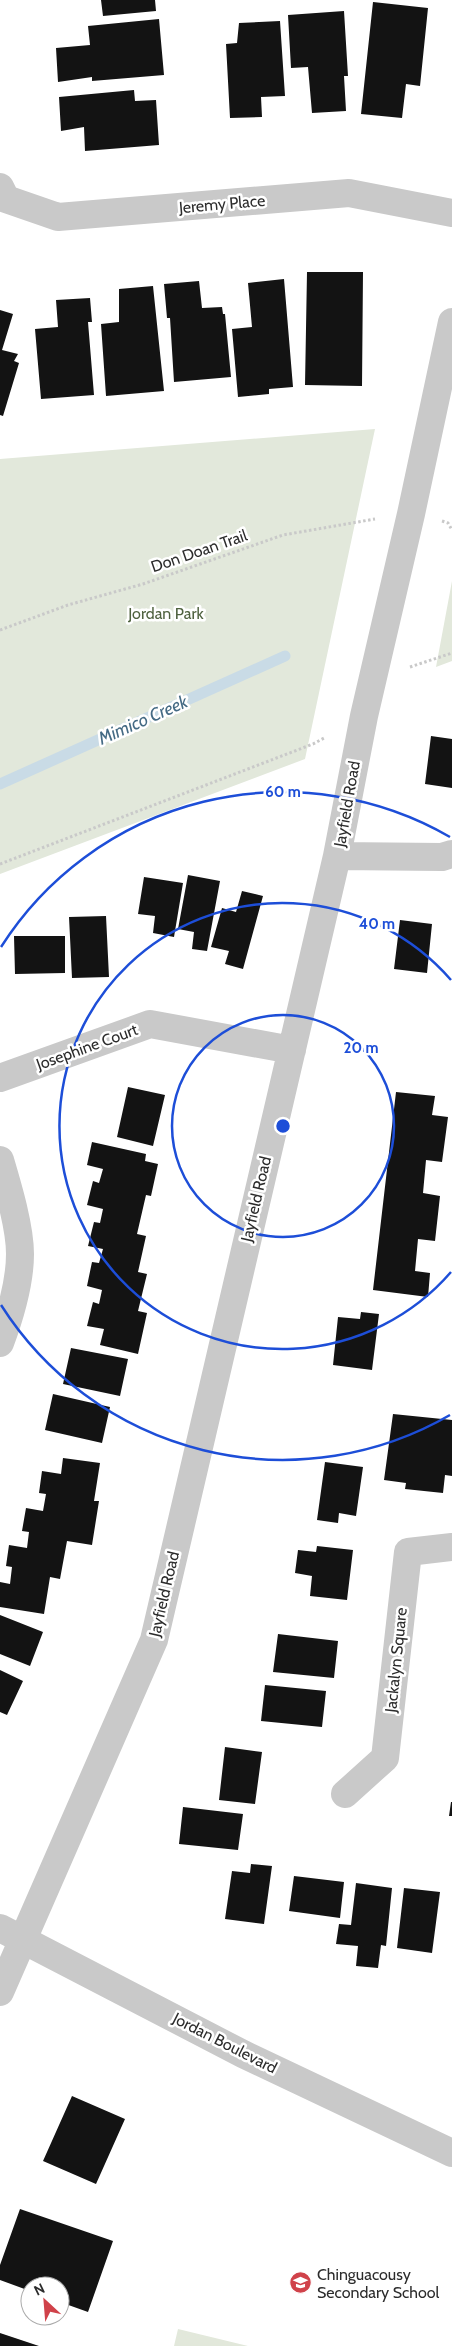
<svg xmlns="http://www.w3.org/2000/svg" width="452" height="2346" font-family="Cabin,sans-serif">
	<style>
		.green { fill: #e2e8db }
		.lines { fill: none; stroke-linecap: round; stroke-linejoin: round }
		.stream { stroke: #c9dbe6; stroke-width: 11 }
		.building { fill: #131313 }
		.path { stroke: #c9c9c9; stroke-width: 3; stroke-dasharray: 2.5 2.5; stroke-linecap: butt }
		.minor { stroke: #c9c9c9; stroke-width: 28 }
		.ring { fill: none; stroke: #1d4ed8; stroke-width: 2.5 }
		.labels { text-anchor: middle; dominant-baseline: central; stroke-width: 5; stroke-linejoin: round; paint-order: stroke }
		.street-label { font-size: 16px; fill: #2c2c2c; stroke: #fff }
		.park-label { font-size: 16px; fill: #4f623f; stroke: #fff }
		.poi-label { font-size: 16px; fill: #2c2c2c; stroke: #fff; text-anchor: start }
		.water-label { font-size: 18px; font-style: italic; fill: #446a84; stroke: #fff }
		.centre { fill: #1d4ed8; stroke: #fff; stroke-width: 2.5 }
		.ring-label { font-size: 15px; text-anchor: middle; font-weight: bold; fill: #1d4ed8; stroke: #fff; stroke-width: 5; stroke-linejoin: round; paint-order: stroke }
	</style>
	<rect width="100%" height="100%" fill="#fff"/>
	<path class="green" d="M375 429 305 759 0 874V459Z
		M452 581V661L436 667Z
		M178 2329 248 2346H174Z"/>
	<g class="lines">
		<path class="stream" d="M0 784 285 656"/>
	</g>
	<path class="building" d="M101 0H155L156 11 103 16Z
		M373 2 428 8 420 86 406 84 402 118 361 114Z
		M344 11 348 76H344L346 111 312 113 308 67 291 68 288 15Z
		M159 19 164 75 92 81V77L58 82 56 48 90 45 88 26Z
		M280 21 285 96 261 97 262 117 230 118 226 44 237 43 239 23Z
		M134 90 135 101 156 100 159 145 85 151 84 127 61 131 59 97Z
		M307 272H363L362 386 305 385Z
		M284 279 293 387 269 389V394L238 397 232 329 252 327 248 283Z
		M199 281 202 308 222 307 223 314H225L231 377 174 382 170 318H167L164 284Z
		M153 286 164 391 106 396 101 324 119 322V289Z
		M90 298 92 322H88L94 395 41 399 35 329 58 327 56 300Z
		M0 310 13 314 2 350 18 354 14 361 19 363 3 416 0 415Z
		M431 736 452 739V788L425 784Z
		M188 875 220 881 207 951 192 949 194 932 178 929Z
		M144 877 183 883 174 937 153 933 155 916 138 914Z
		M242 891 263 896 243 969 225 964 229 951 211 947 222 908 236 912Z
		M106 916 109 977 72 978 69 917Z
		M400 920 432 924 427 973 394 969Z
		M14 936H65V973L15 974Z
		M128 1087 165 1095 153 1146 117 1137Z
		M396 1092 435 1096 432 1115 448 1117 442 1162 426 1160 423 1193 440 1196 435 1241 418 1239 415 1271 430 1273 428 1297 373 1290Z
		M92 1142 146 1154 145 1161 158 1164 151 1196 146 1195 137 1234 146 1236 138 1272 147 1274 138 1311 147 1313 138 1354 100 1345 104 1329 87 1326 93 1302 99 1304 102 1290 87 1286 92 1262 99 1263 103 1249 88 1246 94 1222 100 1223 103 1209 87 1205 93 1181 99 1183 103 1169 87 1165Z
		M361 1312 379 1314 372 1370 333 1365 338 1317 360 1319Z
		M71 1348 128 1359 120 1396 63 1384Z
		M53 1394 110 1407 102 1443 45 1430Z
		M393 1414 452 1420V1476L445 1475 443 1493 405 1489 406 1483 384 1480Z
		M63 1458 100 1463 94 1501H99L92 1545 67 1541 60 1579 50 1577 44 1614 0 1607V1582L10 1584 12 1567 6 1566 9 1545 27 1548 29 1532 22 1531 26 1508 43 1511 46 1494 39 1493 42 1471 61 1474Z
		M325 1462 363 1467 356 1516 339 1513 338 1523 317 1520Z
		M317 1546 353 1550 347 1600 310 1596 312 1576 295 1573 298 1550 316 1552Z
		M0 1615 43 1632 30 1666 0 1654Z
		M278 1634 338 1641 334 1678 273 1672Z
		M0 1670 23 1681 7 1715 0 1712Z
		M265 1685 326 1691 322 1727 261 1721Z
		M225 1747 262 1752 255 1804 219 1800Z
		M451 1802H452V1816H449Z
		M183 1807 243 1814 238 1850 179 1844Z
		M251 1864 272 1866 264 1924 225 1919 232 1871 250 1873Z
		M294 1876 344 1882 340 1918 289 1911Z
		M356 1883 392 1888 386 1946 381 1945 378 1968 356 1966 358 1946 336 1944 339 1924 351 1925Z
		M404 1888 440 1892 432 1953 397 1948Z
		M72 2096 125 2119 96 2184 43 2161Z
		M20 2209 113 2241 88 2312 60 2302V2286H30V2291L0 2280V2265Z
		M0 2333 39 2346H0Z"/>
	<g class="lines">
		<path class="path" d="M442 521 448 523 452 530
			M0 630 68 605 143 584 283 535 375 519
			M410 667 452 653
			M0 864 313 744 326 737"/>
		<path class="minor" d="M0 187 6 199 58 217 349 193 452 213
			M337 856 442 857 452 854
			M0 1078 150 1024 292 1050
			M0 1160C8 1187 20 1227 20 1254 20 1283 10 1316 0 1343
			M345 1794 385 1758 408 1552 452 1547
			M0 1928 243 2054 452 2153
			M0 1992 154 1640 337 856 364 716 411 514 452 322"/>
	</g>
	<g class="ring">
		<circle cx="283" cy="1126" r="111"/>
		<path d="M451 1272A223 223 0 1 1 451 980"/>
		<path d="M450 1415A334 334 0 0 1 1 1305M1 947A334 334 0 0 1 450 837"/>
	</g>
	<defs>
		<symbol id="school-disc" viewBox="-11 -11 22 22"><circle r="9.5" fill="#d0424a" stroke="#fff"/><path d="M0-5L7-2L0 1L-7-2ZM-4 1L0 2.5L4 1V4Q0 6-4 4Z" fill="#fff"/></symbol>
	</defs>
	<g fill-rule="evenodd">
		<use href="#school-disc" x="288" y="2270" width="25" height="25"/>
	</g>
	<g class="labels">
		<g class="street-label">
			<text transform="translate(222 204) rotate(-5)">Jeremy Place</text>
			<text transform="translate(199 551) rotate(-19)">Don Doan Trail</text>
			<text transform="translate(347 804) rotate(-80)">Jayfield Road</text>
			<text transform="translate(87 1047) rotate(-20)">Josephine Court</text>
			<text transform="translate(256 1199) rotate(-77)">Jayfield Road</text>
			<text transform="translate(164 1594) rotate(-77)">Jayfield Road</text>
			<text transform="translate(396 1660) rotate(-84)">Jackalyn Square</text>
			<text transform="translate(225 2043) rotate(27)">Jordan Boulevard</text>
		</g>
		<g class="park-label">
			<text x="166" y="613">Jordan Park</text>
		</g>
		<g class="poi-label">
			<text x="317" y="2274">Chinguacousy<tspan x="317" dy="18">Secondary School</tspan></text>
		</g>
		<g class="water-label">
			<text transform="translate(143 720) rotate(-24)">Mimico Creek</text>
		</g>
	</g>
	<circle cx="283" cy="1126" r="8" class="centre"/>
	<g class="ring-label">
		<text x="283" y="797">60 m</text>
		<text x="377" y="929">40 m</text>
		<text x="361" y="1053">20 m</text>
	</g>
	<g transform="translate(45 2301) rotate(334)"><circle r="24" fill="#ffffff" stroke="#ababab"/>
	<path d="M0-4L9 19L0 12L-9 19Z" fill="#d0424a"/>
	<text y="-8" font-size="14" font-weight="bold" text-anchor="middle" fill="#2c2c2c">N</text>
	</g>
</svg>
